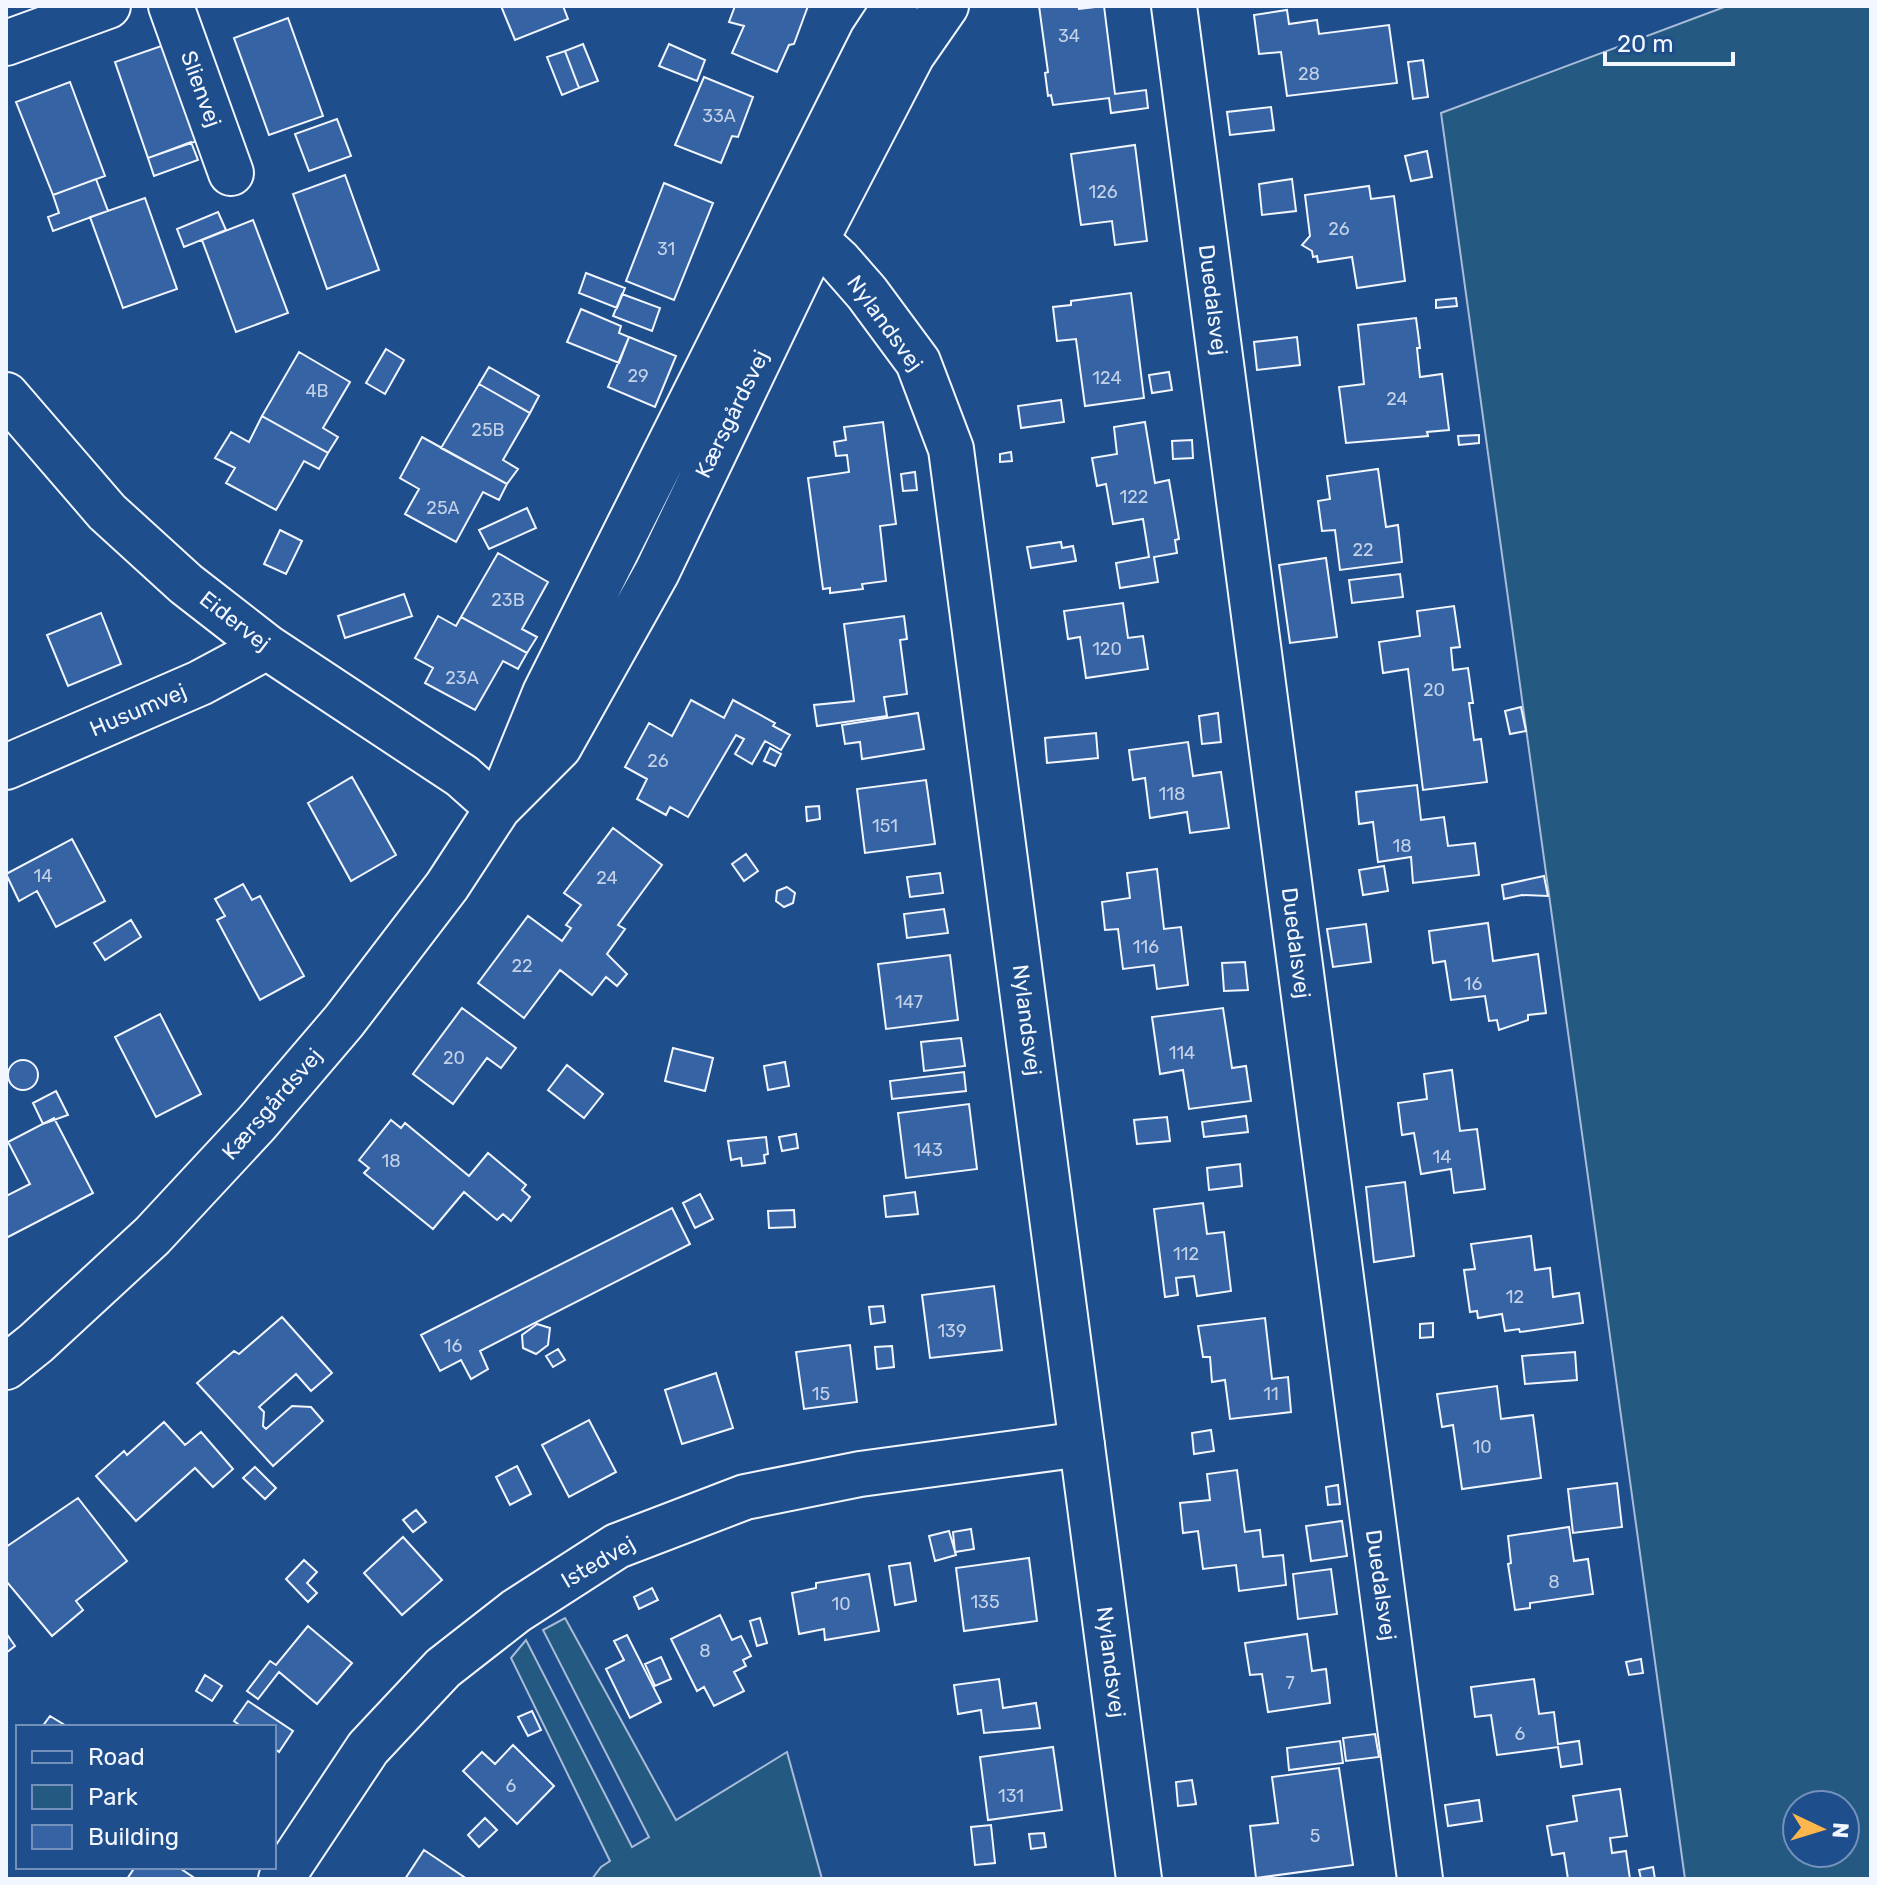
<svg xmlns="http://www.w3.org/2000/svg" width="1877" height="1885" font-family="Rubik,sans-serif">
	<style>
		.green { fill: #245a82; stroke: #a8bbd7; stroke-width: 2; fill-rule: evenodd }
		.building { fill: #3563a3; stroke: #f2f6ff; stroke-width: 2 }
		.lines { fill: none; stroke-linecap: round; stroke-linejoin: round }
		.minor-casing { stroke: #f2f6ff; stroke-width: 48 }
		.minor { stroke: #1f4e8c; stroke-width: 44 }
		.labels { text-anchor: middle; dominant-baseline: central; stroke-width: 6; stroke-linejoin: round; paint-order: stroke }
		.number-label { font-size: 18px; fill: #c3d1e8 }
		.street-label { font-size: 22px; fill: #f2f6ff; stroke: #1f4e8c }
	</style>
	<rect width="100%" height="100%" fill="#1f4e8c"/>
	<path class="green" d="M1727 6H1871V1879H1685L1441 113ZM1797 1805H1845V1853H1797Z
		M565 1618 676 1820 787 1752 822 1879H592L601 1867 610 1861 511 1658 526 1640 632 1847 649 1837 543 1630Z"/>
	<path class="building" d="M501 6H563L568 19 515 40Z
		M735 6H808L794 44 789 45 777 72 732 53 744 26 729 22Z
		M1039 6H1078L1079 9 1104 6 1115 94 1146 90 1148 108 1111 113 1109 98 1053 105 1051 95 1048 96 1045 73 1048 72Z
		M1287 10 1289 24 1317 20 1319 34 1389 25 1397 83 1287 96 1281 52 1259 54 1254 15Z
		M288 18 323 116 269 135 234 38Z
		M170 43 203 139 148 158 115 62Z
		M583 44 598 81 579 88 565 51Z
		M669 44 705 60 697 81 659 66Z
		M565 51 579 88 562 95 547 57Z
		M1423 60 1428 97 1413 99 1408 62Z
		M704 77 753 97 738 137 732 136 721 163 675 145Z
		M70 82 105 176 53 195 16 102Z
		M1271 107 1274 130 1230 135 1227 112Z
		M337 119 351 156 309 171 295 134Z
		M191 142 198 160 154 176 148 158Z
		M1135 145 1147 241 1115 245 1112 221 1081 225 1071 154Z
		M1427 151 1432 177 1411 181 1405 156Z
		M345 175 379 270 327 289 293 194Z
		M96 179 108 211 53 231 48 217 59 213 53 195Z
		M1292 179 1296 211 1262 215 1259 184Z
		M664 183 713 203 674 300 626 281Z
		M1369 186 1371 199 1394 196 1405 281 1357 288 1352 257 1318 262 1317 256 1313 257 1312 251 1302 245 1310 236 1305 195Z
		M145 198 177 289 123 308 90 217Z
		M218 212 226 230 184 247 177 229Z
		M253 220 288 313 236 332 202 240Z
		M586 273 625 288 617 308 579 293Z
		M1131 293 1144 398 1085 406 1076 339 1057 341 1053 307 1071 305V301Z
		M622 294 660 308 652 331 613 316Z
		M1456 298 1457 306 1436 308V300Z
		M581 309 621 326 619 333 629 337 619 363 567 342Z
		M1416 318 1420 348H1417L1420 377 1442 374 1449 430 1427 432 1428 436 1346 443 1339 387 1364 384 1358 325Z
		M629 337 676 356 655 407 608 387Z
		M1297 337 1300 365 1257 370 1254 342Z
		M386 349 404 360 385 394 366 383Z
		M299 352 350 382 323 428 338 437 328 453 262 416Z
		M489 367 539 396 530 413 479 384Z
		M1169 372 1172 390 1152 393 1149 375Z
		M479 384 530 413 503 460 518 469 507 484 441 448Z
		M1061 400 1064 422 1021 428 1018 406Z
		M262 416 328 453 319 469 304 461 276 510 226 483 235 468 215 458 231 432 249 442Z
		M883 422 896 524 880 526 886 581 862 584 863 589 830 593V588L823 589 808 478 849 472 847 455 836 456 834 442 846 440 844 427Z
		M1145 422 1155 483 1169 480 1179 539 1175 540 1177 553 1154 557 1158 582 1120 588 1116 563 1149 557 1143 519 1113 524 1106 484 1097 486 1092 458 1117 454 1114 427Z
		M1479 435V443L1459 445 1458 436Z
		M422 437 507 484 499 500 483 492 456 542 405 514 419 489 400 478Z
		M1192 440 1193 458 1173 459 1172 441Z
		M1011 452 1012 461 1000 462V454Z
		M1378 469 1386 527 1398 525 1402 562 1340 570 1335 530 1322 531 1318 501 1330 499 1327 476Z
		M915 472 917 490 903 491 901 474Z
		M527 508 536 528 489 549 479 530Z
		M280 530 302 541 286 574 264 564Z
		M1061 542 1062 548 1073 546 1076 561 1031 568 1027 547Z
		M498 553 548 582 522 629 537 637 527 653 461 617Z
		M1326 558 1337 637 1290 643 1279 565Z
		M1400 574 1403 597 1352 603 1349 580Z
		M404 594 412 616 345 638 338 616Z
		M1123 603 1128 638 1143 636 1148 669 1086 678 1080 637 1068 639 1064 611Z
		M1454 606 1460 647 1451 648 1453 670 1468 668 1473 703H1469L1474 740 1481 739 1487 782 1423 790 1408 669 1383 673 1379 642 1420 636 1417 611Z
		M101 613 121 664 68 686 47 635Z
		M438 616 456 626 461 617 527 653 518 669 503 661 475 710 425 683 433 668 415 658Z
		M904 616 907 639 900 640 907 694 884 697 887 716 817 726 814 705 854 701 844 624Z
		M691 700 724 718 733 700 775 723 773 726 790 735 781 750 765 741 752 764 735 754 744 739 736 735 688 817 670 807 666 815 637 799 647 779 625 767 649 723 672 736Z
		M1521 707 1526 731 1510 734 1505 711Z
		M918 713 924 749 862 759 860 742 845 744 842 725Z
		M1218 713 1221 742 1202 744 1199 716Z
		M1096 733 1098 758 1047 763 1045 738Z
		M1188 742 1193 776 1221 772 1229 828 1190 833 1187 812 1150 818 1145 778 1133 780 1129 750Z
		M770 748 781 754 775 766 764 761Z
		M352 777 396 855 351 881 308 803Z
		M926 780 935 844 865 853 857 789Z
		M1417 785 1421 820 1444 817 1448 846 1475 843 1479 875 1413 883 1411 857 1378 862 1373 822 1359 824 1356 792Z
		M819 806 820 819 807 821 806 807Z
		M613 828 662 865 618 925 625 929 607 954 627 974 617 986 606 977 592 995 560 970 524 1018 478 983 528 916 562 941 571 928 566 925 581 905 564 893Z
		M72 839 105 901 56 927 37 891 19 901 6 874Z
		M746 854 758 871 744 881 732 864Z
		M1384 866 1388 891 1363 895 1359 870Z
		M1157 869 1164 929 1181 927 1188 985 1157 989 1154 965 1123 969 1118 929 1105 930 1102 902 1130 898 1127 873Z
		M940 873 943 893 910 897 907 877Z
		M1544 876 1548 896 1522 895 1504 899 1502 885Z
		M243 884 252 900 260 896 304 976 260 1000 217 920 225 916 215 899Z
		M787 887 795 893 793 903 784 907 776 901 777 891Z
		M944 909 948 933 907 938 904 914Z
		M131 920 141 937 105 960 94 943Z
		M1488 923 1493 961 1538 954 1546 1013 1528 1015V1020L1499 1030 1497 1020 1489 1021 1485 996 1451 1000 1445 961 1433 963 1429 931Z
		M1366 924 1371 962 1333 967 1327 929Z
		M950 955 958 1020 886 1029 878 964Z
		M1245 962 1248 990 1224 991 1222 963Z
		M462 1008 516 1048 501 1068 487 1058 453 1104 413 1074Z
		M1223 1008 1232 1068 1246 1066 1251 1101 1189 1109 1183 1070 1160 1074 1152 1017Z
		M160 1014 201 1094 156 1117 115 1037Z
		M961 1038 965 1066 924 1071 921 1042Z
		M673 1048 713 1058 705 1091 665 1081Z
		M8 1075a15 15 0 1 1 30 0a15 15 0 1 1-30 0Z
		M785 1062 789 1086 768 1090 764 1066Z
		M567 1065 603 1094 584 1118 548 1090Z
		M1452 1070 1460 1131 1477 1129 1485 1189 1454 1193 1451 1169 1421 1174 1414 1133 1402 1135 1398 1103 1427 1099 1424 1074Z
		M964 1072 966 1091 892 1099 890 1081Z
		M56 1091 68 1115 43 1124 33 1103Z
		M969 1104 977 1169 906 1178 898 1113Z
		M1246 1116 1248 1132 1204 1137 1202 1122Z
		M1167 1117 1170 1141 1137 1144 1134 1120Z
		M54 1118 93 1193 6 1238V1196L30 1184 8 1142Z
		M391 1120 401 1128 405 1123 469 1176 488 1153 526 1185 522 1190 530 1197 511 1221 503 1214 497 1220 464 1192 433 1229 364 1173 369 1168 359 1160Z
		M796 1134 798 1148 782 1151 779 1137Z
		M766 1137 768 1154 764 1155 765 1163 742 1166 741 1158 731 1160 728 1141Z
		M1240 1164 1242 1186 1209 1190 1207 1168Z
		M1405 1182 1414 1256 1374 1262 1366 1187Z
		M915 1192 918 1214 886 1217 884 1196Z
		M700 1194 713 1219 695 1228 683 1203Z
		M1203 1203 1207 1234 1224 1232 1231 1291 1197 1296 1194 1276 1176 1278 1178 1295 1165 1297 1154 1209Z
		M672 1208 690 1244 480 1351 488 1369 471 1379 461 1360 440 1371 421 1335Z
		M794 1210 795 1227 769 1228 768 1211Z
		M1531 1236 1535 1270 1550 1268 1553 1297 1579 1293 1583 1323 1520 1332 1519 1329 1505 1331 1502 1314 1478 1318 1477 1311 1470 1312 1464 1270 1475 1269 1471 1244Z
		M994 1286 1002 1350 930 1358 922 1295Z
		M883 1306 885 1322 871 1324 869 1307Z
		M282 1317 332 1373 311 1391 296 1374 259 1407 264 1412 263 1426 266 1429 292 1406 311 1407 323 1421 273 1466 197 1383 234 1351 239 1354Z
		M1265 1318 1272 1379 1288 1377 1291 1412 1230 1419 1225 1380 1212 1382 1210 1357H1203L1198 1326Z
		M1433 1323V1337L1420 1338V1324Z
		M537 1324 550 1328 548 1345 536 1354 523 1348 522 1335Z
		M850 1345 857 1402 804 1409 796 1352Z
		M892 1346 894 1367 877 1369 875 1347Z
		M558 1349 565 1360 553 1367 546 1356Z
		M1575 1352 1577 1380 1525 1384 1522 1356Z
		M716 1373 733 1428 682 1444 665 1390Z
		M1497 1386 1501 1419 1533 1415 1541 1478 1462 1489 1453 1425 1442 1427 1437 1394Z
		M589 1420 616 1472 569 1497 542 1445Z
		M164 1422 185 1445 201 1432 233 1469 213 1487 195 1468 136 1521 96 1476 124 1451 127 1455Z
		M1211 1430 1214 1451 1194 1454 1192 1433Z
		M517 1466 531 1494 510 1505 496 1477Z
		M255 1467 276 1488 265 1499 243 1478Z
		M1237 1470 1245 1532 1260 1530 1263 1557 1283 1555 1286 1585 1239 1591 1236 1565 1203 1569 1198 1531 1183 1533 1180 1503 1210 1500 1207 1474Z
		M1617 1483 1622 1527 1573 1533 1568 1489Z
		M1338 1485 1340 1504 1328 1505 1326 1487Z
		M78 1498 127 1561 76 1601 83 1610 52 1636 6 1581V1547Z
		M416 1510 426 1522 413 1532 403 1520Z
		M1342 1521 1347 1556 1311 1561 1306 1526Z
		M1569 1527 1574 1561 1588 1559 1593 1594 1530 1603V1608L1515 1610 1508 1564 1511 1563 1508 1536Z
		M971 1529 974 1549 955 1552 953 1532Z
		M949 1531 956 1555 935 1561 929 1536Z
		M403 1537 442 1580 402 1615 364 1573Z
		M1029 1558 1037 1621 964 1631 956 1568Z
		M304 1560 317 1572 307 1583 317 1593 308 1602 286 1579Z
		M910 1563 916 1601 895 1605 889 1566Z
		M1331 1569 1337 1614 1298 1619 1293 1574Z
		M869 1574 879 1631 825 1640 824 1629 799 1634 792 1593 816 1588V1583Z
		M652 1588 658 1600 639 1609 634 1597Z
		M720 1615 732 1640 741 1636 751 1656 743 1660 746 1666 734 1672 744 1691 714 1706 704 1687 697 1691 671 1639Z
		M760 1618 767 1643 757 1646 750 1621Z
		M308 1626 352 1663 317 1704 279 1672 258 1699 247 1691 270 1661 276 1665Z
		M6 1633 15 1646 6 1653Z
		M1307 1634 1312 1671 1326 1669 1330 1703 1268 1712 1262 1674 1250 1675 1245 1643Z
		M627 1635 661 1702 630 1718 606 1669 624 1660 614 1641Z
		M661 1657 671 1679 655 1686 645 1664Z
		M1641 1659 1643 1673 1629 1675 1626 1662Z
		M205 1675 222 1686 212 1701 196 1691Z
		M999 1679 1003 1708 1036 1703 1040 1728 984 1733 981 1710 958 1714 954 1685Z
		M1534 1679 1539 1714 1554 1712 1558 1744 1579 1741 1582 1764 1561 1767 1558 1747 1497 1755 1491 1715 1475 1717 1471 1687Z
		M248 1701 293 1731 279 1752 274 1748V1727H242L234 1721Z
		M532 1711 541 1730 528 1736 518 1717Z
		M50 1716 68 1727H42Z
		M1375 1734 1379 1757 1346 1761 1343 1738Z
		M1340 1741 1343 1763 1289 1770 1287 1748Z
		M513 1745 554 1786 517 1824 463 1771 482 1752 495 1764Z
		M1053 1747 1062 1810 988 1820 980 1757Z
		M1339 1768 1353 1865 1256 1878 1250 1826 1278 1823 1272 1777Z
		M1192 1780 1196 1804 1178 1806 1176 1782Z
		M1620 1789 1627 1836 1610 1838 1612 1853 1626 1851 1630 1879H1568L1564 1853 1552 1855 1547 1826 1577 1821 1573 1796Z
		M1479 1800 1482 1821 1448 1826 1445 1805Z
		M485 1818 497 1830 479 1847 468 1835Z
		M991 1825 995 1863 975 1865 971 1827Z
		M1044 1833 1046 1847 1031 1849 1029 1834Z
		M424 1850 467 1879H405Z
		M135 1867H178L196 1879H127Z
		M1653 1867 1655 1879H1641L1639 1870Z"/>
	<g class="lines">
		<defs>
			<path id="minor" d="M171 6 231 173
				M1174 6 1420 1879
				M6 43 108 6
				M784 219 816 240 839 261 867 293 918 362 951 449 1139 1879
				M6 395 107 512 186 584 267 647 462 776 498 808
				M6 767 200 683 267 647
				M505 791 545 693 872 41 895 6
				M6 1367 36 1343 152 1236 257 1123 344 1021 447 886 498 808 559 747 657 572 816 240 912 55 946 6
				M281 1879 368 1748 443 1668 516 1611 617 1546 745 1497 860 1474 1082 1444"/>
		</defs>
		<use href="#minor" class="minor-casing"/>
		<use href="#minor" class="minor"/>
	</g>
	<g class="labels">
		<g class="number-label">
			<text x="1069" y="36">34</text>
			<text x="1309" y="74">28</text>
			<text x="719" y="116">33A</text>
			<text x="1103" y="192">126</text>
			<text x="1339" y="229">26</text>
			<text x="666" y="249">31</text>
			<text x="638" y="376">29</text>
			<text x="1107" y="378">124</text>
			<text x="317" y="391">4B</text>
			<text x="1397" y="399">24</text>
			<text x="488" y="430">25B</text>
			<text x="1134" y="497">122</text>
			<text x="443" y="508">25A</text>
			<text x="1363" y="550">22</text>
			<text x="508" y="600">23B</text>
			<text x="1107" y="649">120</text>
			<text x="462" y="678">23A</text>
			<text x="1434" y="690">20</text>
			<text x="658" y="761">26</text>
			<text x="1172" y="794">118</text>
			<text x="885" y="826">151</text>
			<text x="1402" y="846">18</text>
			<text x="43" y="876">14</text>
			<text x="607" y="878">24</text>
			<text x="1146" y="947">116</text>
			<text x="522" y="966">22</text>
			<text x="1473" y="984">16</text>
			<text x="909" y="1002">147</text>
			<text x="1182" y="1053">114</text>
			<text x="454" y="1058">20</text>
			<text x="928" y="1150">143</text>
			<text x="1442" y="1157">14</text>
			<text x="391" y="1161">18</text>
			<text x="1186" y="1254">112</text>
			<text x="1515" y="1297">12</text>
			<text x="952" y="1331">139</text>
			<text x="453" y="1346">16</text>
			<text x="821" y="1394">15</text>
			<text x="1271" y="1394">11</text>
			<text x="1482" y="1447">10</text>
			<text x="1554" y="1582">8</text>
			<text x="985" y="1602">135</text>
			<text x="841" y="1604">10</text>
			<text x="705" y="1651">8</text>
			<text x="1290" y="1683">7</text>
			<text x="1520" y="1734">6</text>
			<text x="511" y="1786">6</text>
			<text x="1011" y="1796">131</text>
			<text x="1315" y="1836">5</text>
		</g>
		<g class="street-label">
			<text transform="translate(201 89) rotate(70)">Slienvej</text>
			<text transform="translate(1213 300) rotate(83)">Duedalsvej</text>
			<text transform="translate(885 323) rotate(54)">Nylandsvej</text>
			<text transform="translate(732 414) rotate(-64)">Kærsgårdsvej</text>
			<text transform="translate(235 621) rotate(38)">Eidervej</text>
			<text transform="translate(138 710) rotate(-23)">Husumvej</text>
			<text transform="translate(1296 943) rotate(83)">Duedalsvej</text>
			<text transform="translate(1027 1020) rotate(83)">Nylandsvej</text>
			<text transform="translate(272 1104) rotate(-49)">Kærsgårdsvej</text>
			<text transform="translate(598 1562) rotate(-30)">Istedvej</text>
			<text transform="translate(1381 1585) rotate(82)">Duedalsvej</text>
			<text transform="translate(1111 1662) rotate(83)">Nylandsvej</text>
		</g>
	</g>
	<rect width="1877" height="1885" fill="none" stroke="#f2f6ff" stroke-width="16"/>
	<rect x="16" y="1725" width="260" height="144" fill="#1f4e8c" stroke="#7391ba" stroke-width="2"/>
	<rect x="32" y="1751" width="40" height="12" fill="#1f4e8c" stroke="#7391ba" stroke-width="2"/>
	<text x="88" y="1765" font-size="24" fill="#f2f6ff">Road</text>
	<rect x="32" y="1785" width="40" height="24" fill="#245a82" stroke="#7391ba" stroke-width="2"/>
	<text x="88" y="1805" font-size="24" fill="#f2f6ff">Park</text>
	<rect x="32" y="1825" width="40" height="24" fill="#3563a3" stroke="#7391ba" stroke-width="2"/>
	<text x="88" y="1845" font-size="24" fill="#f2f6ff">Building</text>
	<g transform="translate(1821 1829) rotate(94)"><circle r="38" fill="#1f4e8c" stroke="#7391ba" stroke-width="2"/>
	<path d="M0-6L14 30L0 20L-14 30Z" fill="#ffb74d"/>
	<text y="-12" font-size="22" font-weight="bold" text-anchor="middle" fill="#f2f6ff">N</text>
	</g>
	<path d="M1605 52v12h128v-12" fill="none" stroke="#f2f6ff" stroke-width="4"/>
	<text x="1617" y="52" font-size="24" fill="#f2f6ff" stroke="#1f4e8c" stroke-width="6" paint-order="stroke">20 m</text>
</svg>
